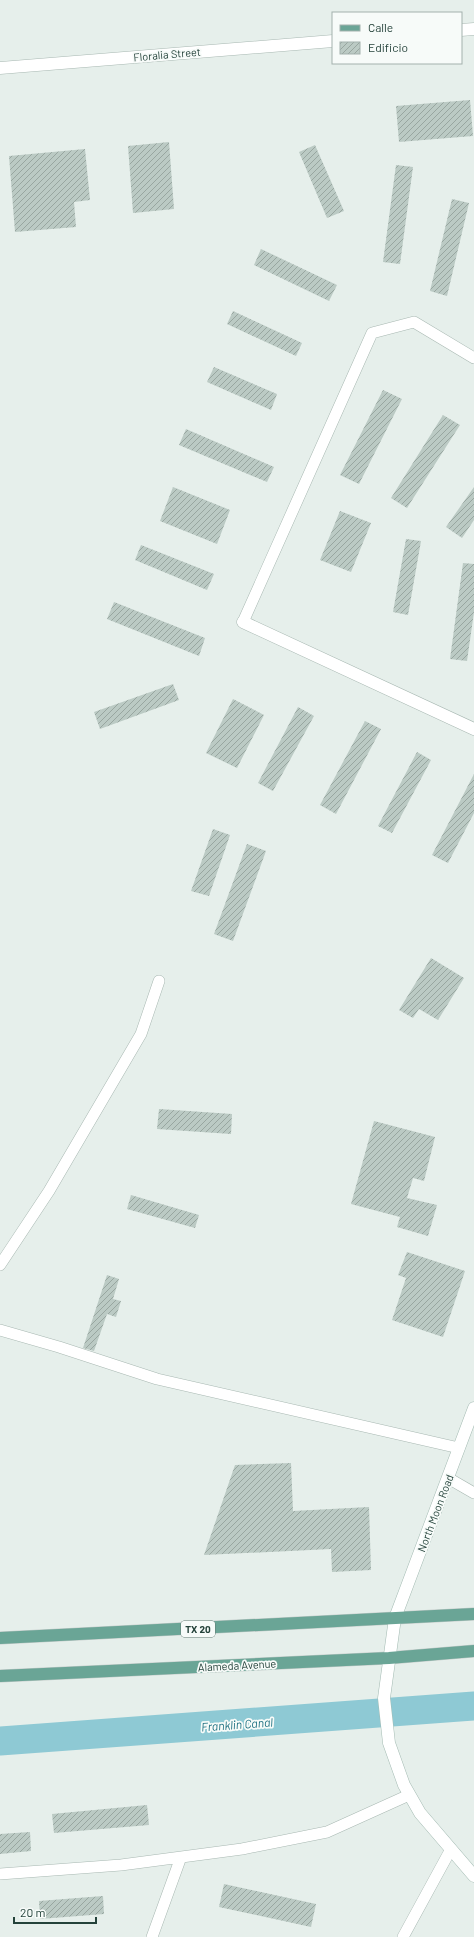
<svg xmlns="http://www.w3.org/2000/svg" width="474" height="1937" font-family="Barlow,sans-serif">
	<style>
		.lines { fill: none; stroke-linecap: round; stroke-linejoin: round }
		.canal { stroke: #8ec9d4; stroke-width: 29 }
		.building { fill: url(#building-hatch) }
		.lane-casing { stroke: #a8b8b2; stroke-width: 12 }
		.street-casing { stroke: #a8b8b2; stroke-width: 13 }
		.secondary-casing { stroke: #a4bbb3; stroke-width: 13 }
		.primary-casing { stroke: #c2cac8; stroke-width: 13 }
		.lane { stroke: #fff; stroke-width: 11 }
		.street { stroke: #fff; stroke-width: 12 }
		.secondary { stroke: #fff; stroke-width: 12 }
		.primary { stroke: #6aa596; stroke-width: 12 }
		.labels { text-anchor: middle; dominant-baseline: central; stroke-width: 3.5; stroke-linejoin: round; paint-order: stroke }
		.shield { fill: #f7fbf9; stroke: #637a73; stroke-width: 1 }
		.shield-label { font-size: 10px; font-weight: bold; fill: #24423a }
		.street-label { font-size: 11px; fill: #24423a; stroke: #f7fbf9 }
		.water-label { font-size: 12px; font-style: italic; fill: #1c6f80; stroke: #f7fbf9 }
	</style>
	<defs>
		<pattern id="building-hatch" width="6" height="6" patternUnits="userSpaceOnUse"><rect width="6" height="6" fill="#bbcac4"/><path d="M-1 1l2-2M0 6l6-6M5 7l2-2" fill="none" stroke="#98a6a0"/></pattern>
	</defs>
	<rect width="100%" height="100%" fill="#e6efeb"/>
	<g class="lines">
		<path class="canal" d="M0 1741 474 1706"/>
	</g>
	<path class="building" d="M470 100 473 136 399 142 396 106Z
		M169 142 174 209 133 213 128 146Z
		M315 145 344 211 327 218 299 152Z
		M85 149 90 200 74 202 76 227 15 232 9 156Z
		M396 165 413 167 400 264 383 262Z
		M452 199 469 203 447 296 430 291Z
		M261 249 337 285 329 301 254 265Z
		M233 311 302 343 296 356 227 324Z
		M214 367 277 394 271 410 207 382Z
		M383 390 402 399 359 484 340 475Z
		M443 415 460 425 407 508 391 498Z
		M186 429 274 467 267 482 179 445Z
		M173 487 230 510 217 544 160 521Z
		M474 487V520L462 538 446 527Z
		M340 511 371 523 351 572 320 560Z
		M406 539 421 541 408 615 393 612Z
		M141 545 214 574 207 590 135 560Z
		M463 563 474 564V612L467 661 450 659Z
		M114 602 205 638 199 656 107 619Z
		M173 684 179 700 100 729 94 712Z
		M233 699 264 715 237 768 206 753Z
		M298 707 314 716 273 791 258 783Z
		M365 721 381 729 336 814 320 805Z
		M417 752 431 760 392 833 378 826Z
		M474 774V813L448 863 432 855Z
		M213 829 230 835 209 896 191 891Z
		M247 844 266 851 233 941 214 934Z
		M431 958 464 978 438 1020 419 1009 413 1018 399 1010Z
		M159 1109 232 1114 231 1134 157 1129Z
		M374 1121 435 1137 424 1181 413 1178 407 1198 437 1205 428 1236 397 1227 400 1217 351 1204Z
		M131 1195 199 1215 195 1228 127 1209Z
		M407 1252 465 1271 443 1337 392 1320 406 1278 398 1275Z
		M107 1275 119 1279 113 1299 121 1301 116 1317 107 1314 94 1351 83 1348Z
		M291 1463 293 1511 369 1507 371 1570 332 1572 331 1549 204 1555 235 1465Z
		M147 1805 149 1825 54 1833 52 1814Z
		M30 1832 31 1851 0 1854V1834Z
		M224 1884 316 1904 311 1927 219 1907Z
		M103 1896 104 1914 40 1919 39 1901Z"/>
	<g class="lines">
		<defs>
			<path id="lane" d="M243 622 372 333 414 322 474 358
				M0 1265 49 1191 141 1034 159 981
				M0 1330 59 1347 157 1379 459 1448
				M448 1478 474 1493
				M0 1874 121 1865 242 1849 327 1832 409 1795
				M152 1937 181 1857
				M403 1937 451 1849"/>
			<path id="street" d="M461 30 474 29
				M0 68 333 41
				M243 622 474 729"/>
			<path id="secondary" d="M474 1408 395 1618 384 1698 389 1743 404 1785 420 1813 474 1876"/>
			<path id="primary" d="M0 1638 474 1614
				M0 1676 389 1658 474 1651"/>
		</defs>
		<use href="#lane" class="lane-casing"/>
		<use href="#street" class="street-casing"/>
		<use href="#secondary" class="secondary-casing"/>
		<use href="#primary" class="primary-casing"/>
		<use href="#lane" class="lane"/>
		<use href="#street" class="street"/>
		<use href="#secondary" class="secondary"/>
		<use href="#primary" class="primary"/>
	</g>
	<g class="labels">
		<rect class="shield" x="181" y="1621" width="34" height="16" rx="3"/>
		<g class="shield-label">
			<text x="198" y="1629">TX 20</text>
		</g>
		<g class="street-label">
			<text transform="translate(167 54) rotate(-5)">Floralia Street</text>
			<text transform="translate(435 1513) rotate(-69)">North Moon Road</text>
			<text transform="translate(237 1665) rotate(-3)">Alameda Avenue</text>
		</g>
		<g class="water-label">
			<text transform="translate(237 1724) rotate(-4)">Franklin Canal</text>
		</g>
	</g>
	<rect x="332" y="12" width="130" height="52" fill="#f7fbf9" stroke="#a3b1ad"/>
	<rect x="340" y="25" width="20" height="6" fill="#6aa596" stroke="#a3b1ad"/>
	<text x="368" y="32" font-size="12" fill="#24423a">Calle</text>
	<rect x="340" y="42" width="20" height="12" fill="url(#building-hatch)" stroke="#a3b1ad"/>
	<text x="368" y="52" font-size="12" fill="#24423a">Edificio</text>
	<path d="M14 1917v6h82v-6" fill="none" stroke="#24423a" stroke-width="2"/>
	<text x="20" y="1917" font-size="12" fill="#24423a" stroke="#f7fbf9" stroke-width="3" paint-order="stroke">20 m</text>
</svg>
